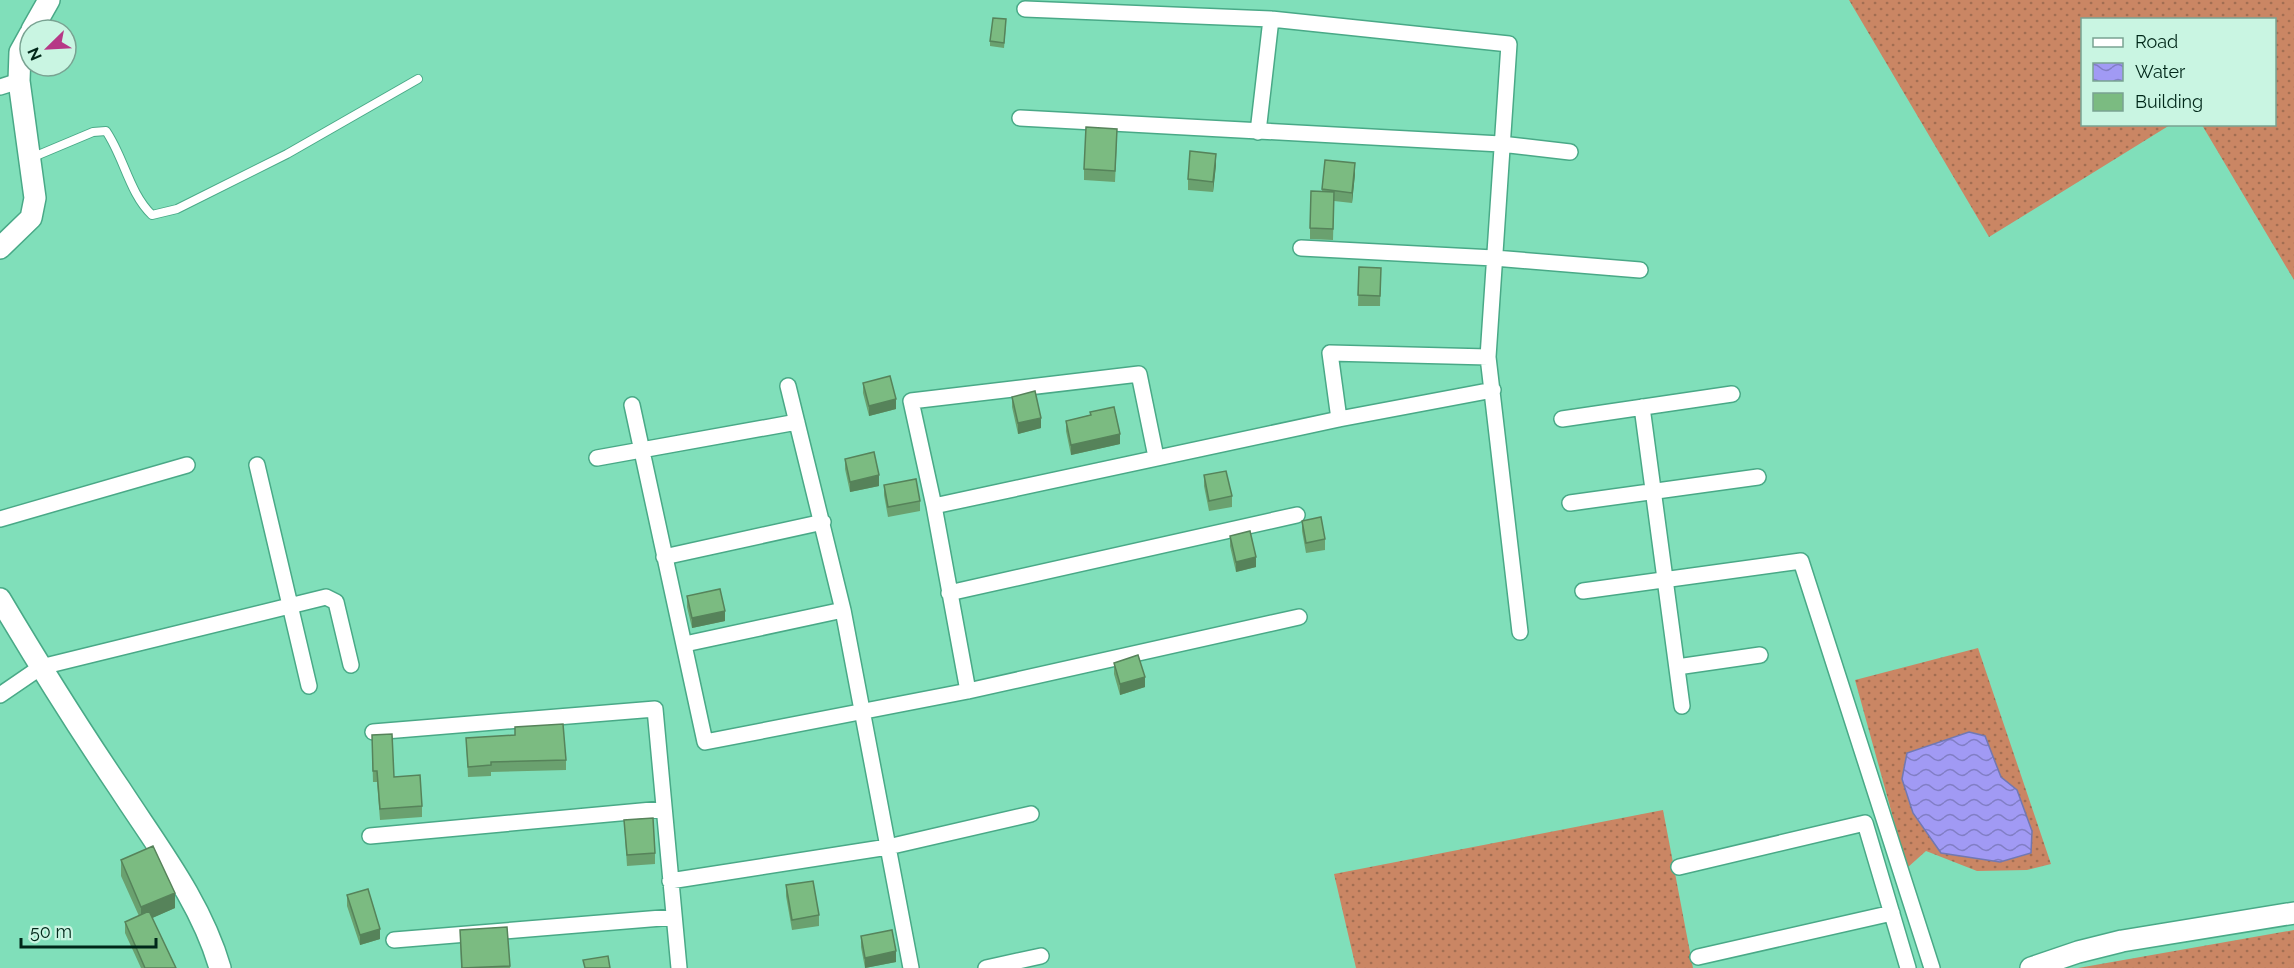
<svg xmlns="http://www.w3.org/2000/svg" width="2294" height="968" font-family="Raleway,sans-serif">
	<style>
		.grass { fill: url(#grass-dots) }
		.water { fill: url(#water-waves); stroke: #7178b2; stroke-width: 1.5 }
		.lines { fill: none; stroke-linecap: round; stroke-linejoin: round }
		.lane-casing { stroke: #49a987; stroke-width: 10 }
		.street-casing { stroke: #49a987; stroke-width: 18 }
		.secondary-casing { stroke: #49a987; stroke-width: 24 }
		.lane { stroke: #fff; stroke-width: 8 }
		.street { stroke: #fff; stroke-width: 15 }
		.secondary { stroke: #fff; stroke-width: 21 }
		.wall { fill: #6aa16f }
		.shaded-wall { fill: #56835a }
		.building { fill: #7bbb81; stroke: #56835a; stroke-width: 1.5 }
	</style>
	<defs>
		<pattern id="grass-dots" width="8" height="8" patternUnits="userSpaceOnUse" patternTransform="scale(1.5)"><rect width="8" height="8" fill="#ca8664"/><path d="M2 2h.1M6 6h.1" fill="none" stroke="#a26e52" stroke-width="1.8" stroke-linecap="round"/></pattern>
		<pattern id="water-waves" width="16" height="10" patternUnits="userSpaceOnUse" patternTransform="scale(1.5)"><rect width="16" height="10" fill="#a19af4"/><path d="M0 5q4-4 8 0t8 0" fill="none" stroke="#817ec5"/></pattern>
	</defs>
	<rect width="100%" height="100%" fill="#80dfba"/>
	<path class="grass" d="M1849 0H2294V280L2202 125 2274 124V20H2082V124L2170 125 1989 237Z
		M1978 648 2051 864 2027 870 1977 871 1926 851 1907 868 1855 680Z
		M1663 810 1693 968H1356L1334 874Z
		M2294 930V968H2078Z"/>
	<path class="water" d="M1969 732 1985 736 2001 777 2017 790 2032 831 2031 853 2000 862 1941 853 1913 813 1902 779 1907 753Z"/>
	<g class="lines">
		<defs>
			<path id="lane" d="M31 158 93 132 106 131C124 157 129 193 152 215L177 209 287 154 418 79"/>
			<path id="street" d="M1025 9 1271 19 1509 44 1488 357 1520 632
				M0 87 19 81
				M1020 118 1501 144 1570 152
				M1258 132 1271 19
				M1301 248 1494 258 1640 270
				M788 386 843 610 911 968
				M632 405 705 742 968 691 1299 617
				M1642 407 1682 706
				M1339 419 1330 353 1488 357
				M1562 419 1732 394
				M597 458 797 422
				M257 465 309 686
				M1570 503 1758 477
				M934 506 1339 419 1493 390
				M0 519 187 465
				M664 557 823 522
				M1583 591 1801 561 1932 968
				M949 593 1297 515
				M685 644 843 610
				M1677 667 1760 655
				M968 691 934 506 911 401 1139 374 1156 457
				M0 695 41 667 326 597 336 602 351 665
				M373 732 655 709 679 968
				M370 836 663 809
				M1679 867 1865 823 1908 968
				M670 881 888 847 1031 814
				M394 940 674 917
				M1698 957 1892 913
				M986 968 1041 956"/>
			<path id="secondary" d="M32 30 49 0
				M0 248 31 218 35 198 19 81 20 52 30 34
				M0 599C38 663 78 727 120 789 157 846 201 902 220 968
				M2031 968 2078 952 2122 941 2294 913"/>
		</defs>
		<use href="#lane" class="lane-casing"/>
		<use href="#street" class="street-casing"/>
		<use href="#secondary" class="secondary-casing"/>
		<use href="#lane" class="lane"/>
		<use href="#street" class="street"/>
		<use href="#secondary" class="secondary"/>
	</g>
	<path class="wall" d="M1006 24 1004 48 990 46V41Z
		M1117 139 1115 182 1084 180V169Z
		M1325 160 1355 174 1352 203 1334 201 1333 240 1310 239V228L1322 191Z
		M1216 165 1213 192 1188 190V179Z
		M1359 267 1381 268 1380 306H1358Z
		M863 383 896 409 869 416 863 393Z
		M1012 397 1041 428 1018 434 1012 407Z
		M1090 412 1120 444 1071 455 1066 431V421L1090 415Z
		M845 459 879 486 850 492 845 469Z
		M1204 475 1232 496V507L1209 511 1204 486Z
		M884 485 920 501V511L888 517 884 495Z
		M1302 521 1325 539V550L1306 553 1302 531Z
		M1230 536 1256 567 1236 572 1230 546Z
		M687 596 725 621 692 628 687 607Z
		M1114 663 1145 687 1120 695 1114 674Z
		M515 727 566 760V770L491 772V776L468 777 466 738 515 735Z
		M372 745 394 777 422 806V817L380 820 377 782H373Z
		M624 820 655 853V864L627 866Z
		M121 860 175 908 152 918 176 968H141L125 933V922L139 916 121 876Z
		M786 885 819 915V926L792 930 786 896Z
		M347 895 380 939 360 945 347 906Z
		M507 927 510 968H461L460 930Z
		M861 936 896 962 865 968 861 947Z"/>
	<path class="shaded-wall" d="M1216 154V165L1213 192V182Z
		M1355 163V174L1352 203V193Z
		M896 399V409L869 416V406Z
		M1041 418V428L1018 434V423Z
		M1120 434V444L1071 455V445Z
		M879 475V486L850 492V482Z
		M1256 557V567L1236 572V562Z
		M725 611V621L692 628V618Z
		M1145 677V687L1120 695V684Z
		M175 893V908L141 923V907Z
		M380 929V939L360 945V935Z
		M896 951V962L865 968V958Z"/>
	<path class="building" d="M993 18 1006 19 1004 43 990 41Z
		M1086 127 1117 129 1115 171 1084 169Z
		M1190 151 1216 154 1213 182 1188 179Z
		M1325 160 1355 163 1352 193 1322 189Z
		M1311 191 1334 192 1333 229 1310 228Z
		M1359 267 1381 268 1380 296 1358 295Z
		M890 376 896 399 869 406 863 383Z
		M1035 391 1041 418 1018 423 1012 397Z
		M1114 407 1120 434 1071 445 1066 421 1091 415 1090 412Z
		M874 452 879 475 850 482 845 459Z
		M1226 471 1232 496 1209 501 1204 475Z
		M916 479 920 501 888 507 884 485Z
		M1321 517 1325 539 1306 543 1302 521Z
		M1250 531 1256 557 1236 562 1230 536Z
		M720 589 725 611 692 618 687 596Z
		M1138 655 1145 677 1120 684 1114 663Z
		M563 724 566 760 491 762V765L468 767 466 738 515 735V727Z
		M392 734 394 777 420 775 422 806 380 809 377 771H373L372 735Z
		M653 818 655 853 627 855 624 820Z
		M153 846 175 893 141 907 121 860Z
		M813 881 819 915 792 920 786 885Z
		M368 889 380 929 360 935 347 895Z
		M149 911 176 968H145L125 922Z
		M507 927 510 966 462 968 460 930Z
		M892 930 896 951 865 958 861 936Z
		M608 956 610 968H585L583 960Z"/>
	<rect x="2081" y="18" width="195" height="108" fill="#c9f5e2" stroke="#79a392" stroke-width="1.5"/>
	<rect x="2093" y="38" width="30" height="9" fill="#ffffff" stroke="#79a392" stroke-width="1.5"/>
	<text x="2135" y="48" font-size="18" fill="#002719">Road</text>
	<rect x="2093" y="63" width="30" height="18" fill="url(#water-waves)" stroke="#79a392" stroke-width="1.5"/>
	<text x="2135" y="78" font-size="18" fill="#002719">Water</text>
	<rect x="2093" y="93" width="30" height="18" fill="#7bbb81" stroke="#79a392" stroke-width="1.5"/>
	<text x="2135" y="108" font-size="18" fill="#002719">Building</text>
	<g transform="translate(48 48) rotate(246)"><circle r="28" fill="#c9f5e2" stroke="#79a392" stroke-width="1.5"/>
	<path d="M0-4.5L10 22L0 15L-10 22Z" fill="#b63886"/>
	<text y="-9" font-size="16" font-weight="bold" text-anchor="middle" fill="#002719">N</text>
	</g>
	<path d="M21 938v9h135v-9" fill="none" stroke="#002719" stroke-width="3"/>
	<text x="30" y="938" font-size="18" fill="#002719" stroke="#c9f5e2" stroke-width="4.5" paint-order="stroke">50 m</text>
</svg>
